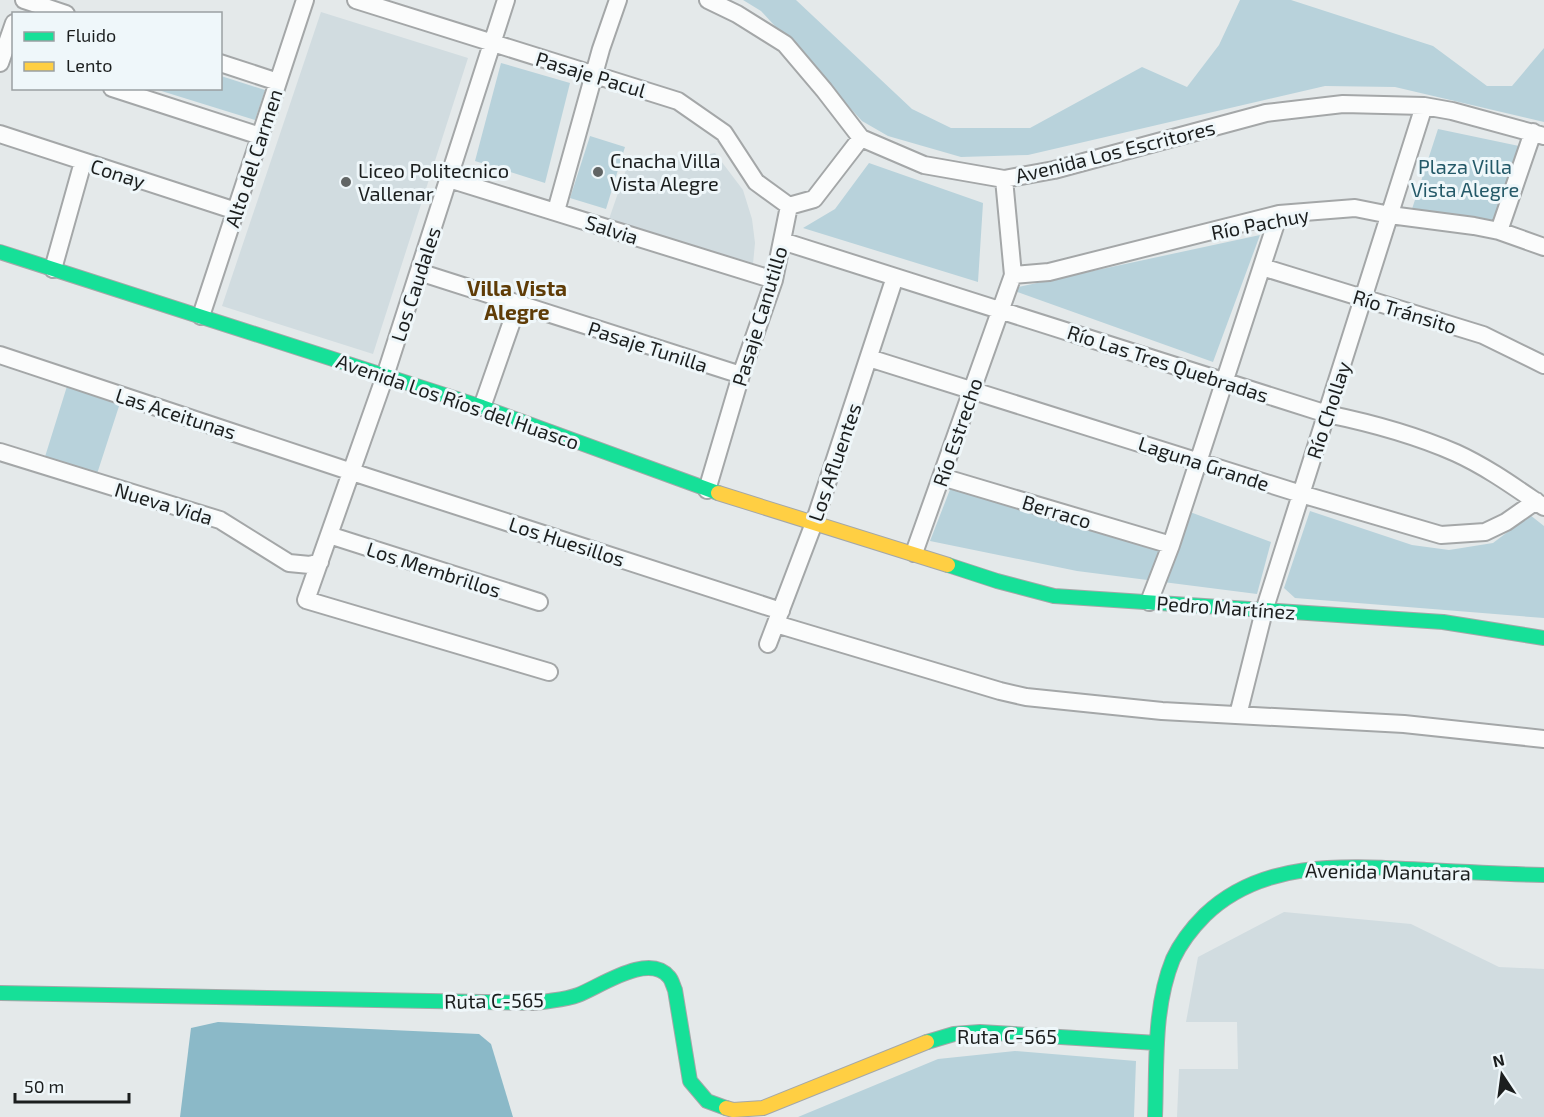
<svg xmlns="http://www.w3.org/2000/svg" width="1544" height="1117" font-family="'Exo 2',sans-serif">
	<style>
		.built { fill: #d1dce0 }
		.green { fill: #b8d2db }
		.water { fill: #8bb9c8 }
		.lines { fill: none; stroke-linecap: round; stroke-linejoin: round }
		.street-casing { stroke: #a4a7a8; stroke-width: 20 }
		.fast-casing { stroke: #a4a7a8; stroke-width: 16 }
		.slow-casing { stroke: #a4a7a8; stroke-width: 16 }
		.street { stroke: #fbfcfc; stroke-width: 16 }
		.fast { stroke: #16e098; stroke-width: 14 }
		.slow { stroke: #ffcf43; stroke-width: 14 }
		.poi-dot { fill: #616565; stroke: #eff7fa; stroke-width: 2 }
		.labels { text-anchor: middle; dominant-baseline: central; stroke-width: 6; stroke-linejoin: round; paint-order: stroke }
		.street-label { font-size: 20px; fill: #1b1e1e; stroke: #eff7fa }
		.poi-label { font-size: 20px; fill: #1b1e1e; stroke: #eff7fa; text-anchor: start }
		.park-label { font-size: 20px; fill: #245968; stroke: #eff7fa }
		.neighbourhood-label { font-size: 21px; font-weight: bold; fill: #5f3c07; stroke: #eff7fa }
	</style>
	<rect width="100%" height="100%" fill="#e4e9ea"/>
	<path class="built" d="M321 12 468 58 373 354 222 306Z
		M715 153 743 190 752 219 755 243 753 264 609 219 626 170Z
		M1284 912 1411 924 1499 967 1544 969V1117H1177L1179 1069H1238L1237 1022H1186L1198 957Z"/>
	<path class="green" d="M743 0H796L912 109 951 128H1030L1142 67 1187 87 1219 45 1240 0H1291L1433 46 1487 86H1512L1544 48V122L1395 87 1325 86 1028 155 961 157 888 136 862 121 761 11Z
		M501 63 570 83 545 183 475 161Z
		M221 76 265 90 255 120 155 89 220 88Z
		M1438 129 1519 146 1492 226 1412 209Z
		M590 136 625 147 606 209 570 198Z
		M869 163 983 203 978 282 803 228 835 209Z
		M1260 235 1213 362 1009 289Z
		M68 383 121 400 96 477 44 460Z
		M951 487 1173 553 1190 512 1271 542 1257 594 1077 571 930 541Z
		M1310 511 1412 545 1449 550 1493 543 1530 515 1544 526V618L1295 598 1284 588Z
		M1015 1051 1136 1061 1134 1117H798L938 1059Z"/>
	<path class="water" d="M218 1022 479 1034 491 1044 513 1117H180L191 1028Z"/>
	<g class="lines">
		<defs>
			<path id="street" d="M24 0 66 14
				M356 0 678 101 724 133 756 182 789 206
				M506 0 385 376 306 600 549 672
				M708 0 737 14 785 44 824 90 861 138 924 165 1004 179 1054 170 1266 113 1343 104 1424 106 1452 111 1544 136
				M0 63 14 23
				M220 63 278 82
				M112 88 260 136
				M0 134 236 211
				M449 179 774 280
				M556 211 601 49 618 0
				M1499 231 1533 132
				M782 241 1327 414C1371 423 1415 435 1456 453 1487 467 1516 488 1544 507
				M1262 267 1483 335 1544 365
				M53 269 83 162
				M419 272 741 375
				M1013 275 1049 272 1279 214 1355 208 1390 215 1474 226 1499 231 1544 247
				M201 316 305 0
				M0 355 352 472 781 611
				M869 358 1301 494 1441 535 1485 532 1506 522 1536 501
				M482 407 518 304
				M0 452 220 520 289 563 310 565 320 562
				M942 477 1171 545
				M707 490 741 375 774 280 789 206 814 199 861 138
				M329 535 539 602
				M914 553 1013 275 1004 179
				M1149 602 1171 545 1279 214
				M776 624 1000 691 1026 697 1162 711 1404 724 1544 739
				M768 644 814 523 895 277
				M1238 715 1264 611 1424 106"/>
			<path id="fast" d="M0 252 482 407 718 493
				M948 565 997 581 1054 596 1443 622 1544 638
				M0 993 537 1003C551 1000 565 1000 578 995 601 986 649 952 669 977 672 980 673 986 675 990L690 1081 707 1101 726 1108
				M927 1042 954 1034 980 1032 1157 1043
				M1155 1117C1157 1065 1153 1008 1173 959 1181 942 1192 928 1205 915 1264 858 1350 866 1426 870 1465 872 1504 874 1544 875"/>
			<path id="slow" d="M718 493 948 565
				M726 1108 733 1110 763 1108 927 1042"/>
		</defs>
		<use href="#street" class="street-casing"/>
		<use href="#fast" class="fast-casing"/>
		<use href="#slow" class="slow-casing"/>
		<use href="#street" class="street"/>
		<use href="#fast" class="fast"/>
		<use href="#slow" class="slow"/>
	</g>
	<g class="poi-dot">
		<circle cx="598" cy="172" r="6"/>
		<circle cx="346" cy="182" r="6"/>
	</g>
	<g class="labels">
		<g class="street-label">
			<text transform="translate(591 74) rotate(17)">Pasaje Pacul</text>
			<text transform="translate(1115 151) rotate(-14)">Avenida Los Escritores</text>
			<text transform="translate(253 158) rotate(-72)">Alto del Carmen</text>
			<text transform="translate(118 173) rotate(18)">Conay</text>
			<text transform="translate(1260 223) rotate(-11)">Río Pachuy</text>
			<text transform="translate(612 229) rotate(18)">Salvia</text>
			<text transform="translate(415 284) rotate(-72)">Los Caudales</text>
			<text transform="translate(1405 311) rotate(17)">Río Tránsito</text>
			<text transform="translate(759 316) rotate(-73)">Pasaje Canutillo</text>
			<text transform="translate(648 346) rotate(18)">Pasaje Tunilla</text>
			<text transform="translate(1168 363) rotate(18)">Río Las Tres Quebradas</text>
			<text transform="translate(458 401) rotate(19)">Avenida Los Ríos del Huasco</text>
			<text transform="translate(1328 410) rotate(-72)">Río Chollay</text>
			<text transform="translate(176 413) rotate(18)">Las Aceitunas</text>
			<text transform="translate(957 432) rotate(-71)">Río Estrecho</text>
			<text transform="translate(834 462) rotate(-71)">Los Afluentes</text>
			<text transform="translate(1204 463) rotate(18)">Laguna Grande</text>
			<text transform="translate(164 503) rotate(17)">Nueva Vida</text>
			<text transform="translate(1057 511) rotate(17)">Berraco</text>
			<text transform="translate(567 541) rotate(18)">Los Huesillos</text>
			<text transform="translate(434 569) rotate(18)">Los Membrillos</text>
			<text transform="translate(1226 607) rotate(4)">Pedro Martínez</text>
			<text transform="translate(1388 871) rotate(1)">Avenida Manutara</text>
			<text transform="translate(494 1000) rotate(-1)">Ruta C-565</text>
			<text x="1007" y="1036">Ruta C-565</text>
		</g>
		<g class="poi-label">
			<text x="610" y="160">Cnacha Villa<tspan x="610" dy="23">Vista Alegre</tspan></text>
			<text x="358" y="170">Liceo Politecnico<tspan x="358" dy="23">Vallenar</tspan></text>
		</g>
		<g class="park-label">
			<text x="1465" y="166">Plaza Villa<tspan x="1465" dy="23">Vista Alegre</tspan></text>
		</g>
		<g class="neighbourhood-label">
			<text x="517" y="287">Villa Vista<tspan x="517" dy="24">Alegre</tspan></text>
		</g>
	</g>
	<rect x="12" y="12" width="210" height="78" fill="#eff7fa" stroke="#9aa0a2" stroke-width="1.5"/>
	<rect x="24" y="32" width="30" height="9" fill="#16e098" stroke="#9aa0a2" stroke-width="1.5"/>
	<text x="66" y="42" font-size="18" fill="#1b1e1e">Fluido</text>
	<rect x="24" y="62" width="30" height="9" fill="#ffcf43" stroke="#9aa0a2" stroke-width="1.5"/>
	<text x="66" y="72" font-size="18" fill="#1b1e1e">Lento</text>
	<g transform="translate(1502 1075) rotate(347)" stroke="#eff7fa" stroke-width="4.5" paint-order="stroke">
	<path d="M0-4.5L10 22L0 15L-10 22Z" fill="#1b1e1e"/>
	<text y="-9" font-size="16" font-weight="bold" text-anchor="middle" fill="#1b1e1e">N</text>
	</g>
	<path d="M15 1093v9h114v-9" fill="none" stroke="#1b1e1e" stroke-width="3"/>
	<text x="24" y="1093" font-size="18" fill="#1b1e1e" stroke="#eff7fa" stroke-width="4.5" paint-order="stroke">50 m</text>
</svg>
